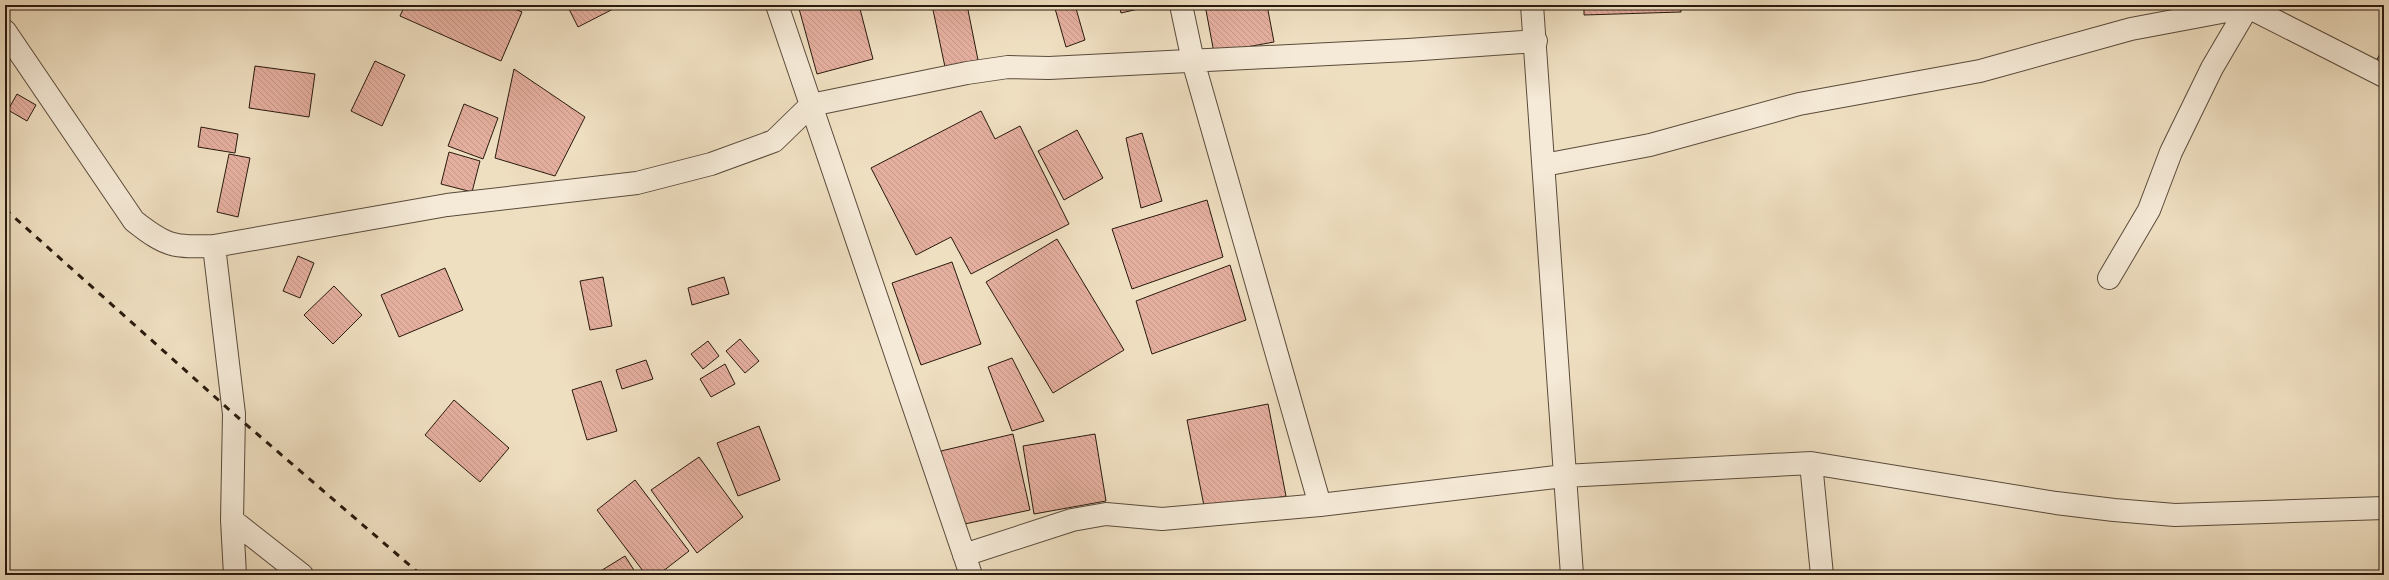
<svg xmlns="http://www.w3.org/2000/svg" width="2389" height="580" font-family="'Libre Caslon Text',serif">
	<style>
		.building { fill: url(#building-back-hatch); stroke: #291a0e }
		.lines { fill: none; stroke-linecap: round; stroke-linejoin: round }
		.street-casing { stroke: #5a4b3b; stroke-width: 24 }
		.street { stroke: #f5ead7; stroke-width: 22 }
		.rail { stroke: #291a0e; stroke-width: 3; stroke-dasharray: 7 7; stroke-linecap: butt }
	</style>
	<defs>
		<pattern id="building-back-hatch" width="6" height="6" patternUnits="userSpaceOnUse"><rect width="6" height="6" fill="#e5af9f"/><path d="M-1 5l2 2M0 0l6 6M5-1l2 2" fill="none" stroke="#c49688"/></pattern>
	</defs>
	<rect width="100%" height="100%" fill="#efdfc1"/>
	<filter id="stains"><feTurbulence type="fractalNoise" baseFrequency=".005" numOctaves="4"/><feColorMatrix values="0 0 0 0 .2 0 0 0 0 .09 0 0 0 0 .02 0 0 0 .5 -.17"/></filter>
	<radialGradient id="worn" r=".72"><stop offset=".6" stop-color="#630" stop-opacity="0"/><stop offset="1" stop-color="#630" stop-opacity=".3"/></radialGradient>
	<path class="building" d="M405 5H506L522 12 501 61 400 16Z
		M567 5H616L617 7 578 27Z
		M798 5H859L873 59 817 74Z
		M932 5H967L978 60 945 67Z
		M1054 5H1075L1085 40 1066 47Z
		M1119 5H1147V7L1121 13Z
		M1205 5H1267L1274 42 1214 53Z
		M1584 5H1681V12L1584 15Z
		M2384 47V66L2376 61Z
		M375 61 405 75 382 126 351 111Z
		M255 66 315 74 309 117 249 108Z
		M514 69 585 117 555 176 495 158Z
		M17 94 36 105 27 121 8 110Z
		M464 104 498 118 483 159 448 146Z
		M981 111 995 139 1020 126 1069 224 971 274 951 237 916 255 871 168Z
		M201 127 238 134 235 153 198 147Z
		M1077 130 1103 178 1064 200 1038 151Z
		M1142 133 1162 201 1141 208 1126 138Z
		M449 152 480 161 472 192 441 184Z
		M229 154 250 158 238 217 217 212Z
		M1207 200 1223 257 1132 289 1112 229Z
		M1057 239 1124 350 1053 393 986 282Z
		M298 256 314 263 300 298 283 291Z
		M952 262 981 344 921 365 892 283Z
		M1230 265 1246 320 1152 354 1136 301Z
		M445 268 463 310 399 337 381 295Z
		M603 277 612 326 590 330 580 281Z
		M724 277 729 294 692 305 688 288Z
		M334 286 362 315 333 344 304 315Z
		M740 339 759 361 745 373 726 351Z
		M708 341 719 356 703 369 691 354Z
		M1012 358 1044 421 1012 431 988 367Z
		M646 360 653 379 622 389 616 370Z
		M725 364 735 384 711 397 700 379Z
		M601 381 617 431 587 440 572 390Z
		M454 400 509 448 480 482 425 435Z
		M1268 404 1286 496 1205 511 1187 420Z
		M759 426 780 480 738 496 717 443Z
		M1013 434 1030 510 960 525 941 451Z
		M1095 434 1106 501 1034 514 1023 446Z
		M699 457 743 517 697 553 651 490Z
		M635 480 689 551 658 575H646L597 510Z
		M625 556 637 575H594Z"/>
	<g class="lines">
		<defs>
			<path id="street" d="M777 5 811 105 967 73 1008 67 1049 68 1408 50 1536 41
				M1181 5 1193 61 1320 505
				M1532 5 1572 575
				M5 31 134 221C167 247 173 247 214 246L447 205 637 183 711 164 774 141 811 105 971 575
				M1544 165 1650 145 1799 104 1980 71 2131 29 2248 7 2384 76
				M214 246 234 414 232 520 235 575
				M2109 278 2149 210 2171 152 2212 68 2249 5
				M1811 463 1822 575
				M232 520 302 575
				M964 555 1072 520 1106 514 1162 519 1320 505 1564 476 1811 463 2056 503 2114 510 2175 515 2384 508"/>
		</defs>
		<use href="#street" class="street-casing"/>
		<use href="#street" class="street"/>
		<path class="rail" d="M5 209 234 414 421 575"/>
	</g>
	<rect width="2389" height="580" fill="none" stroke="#efdfc1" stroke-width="20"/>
	<rect x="6" y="6" width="2377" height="568" fill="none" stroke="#291a0e" stroke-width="2"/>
	<rect x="10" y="10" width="2369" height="560" fill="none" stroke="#291a0e"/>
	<rect width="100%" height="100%" filter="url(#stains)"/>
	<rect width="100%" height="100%" fill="url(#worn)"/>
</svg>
